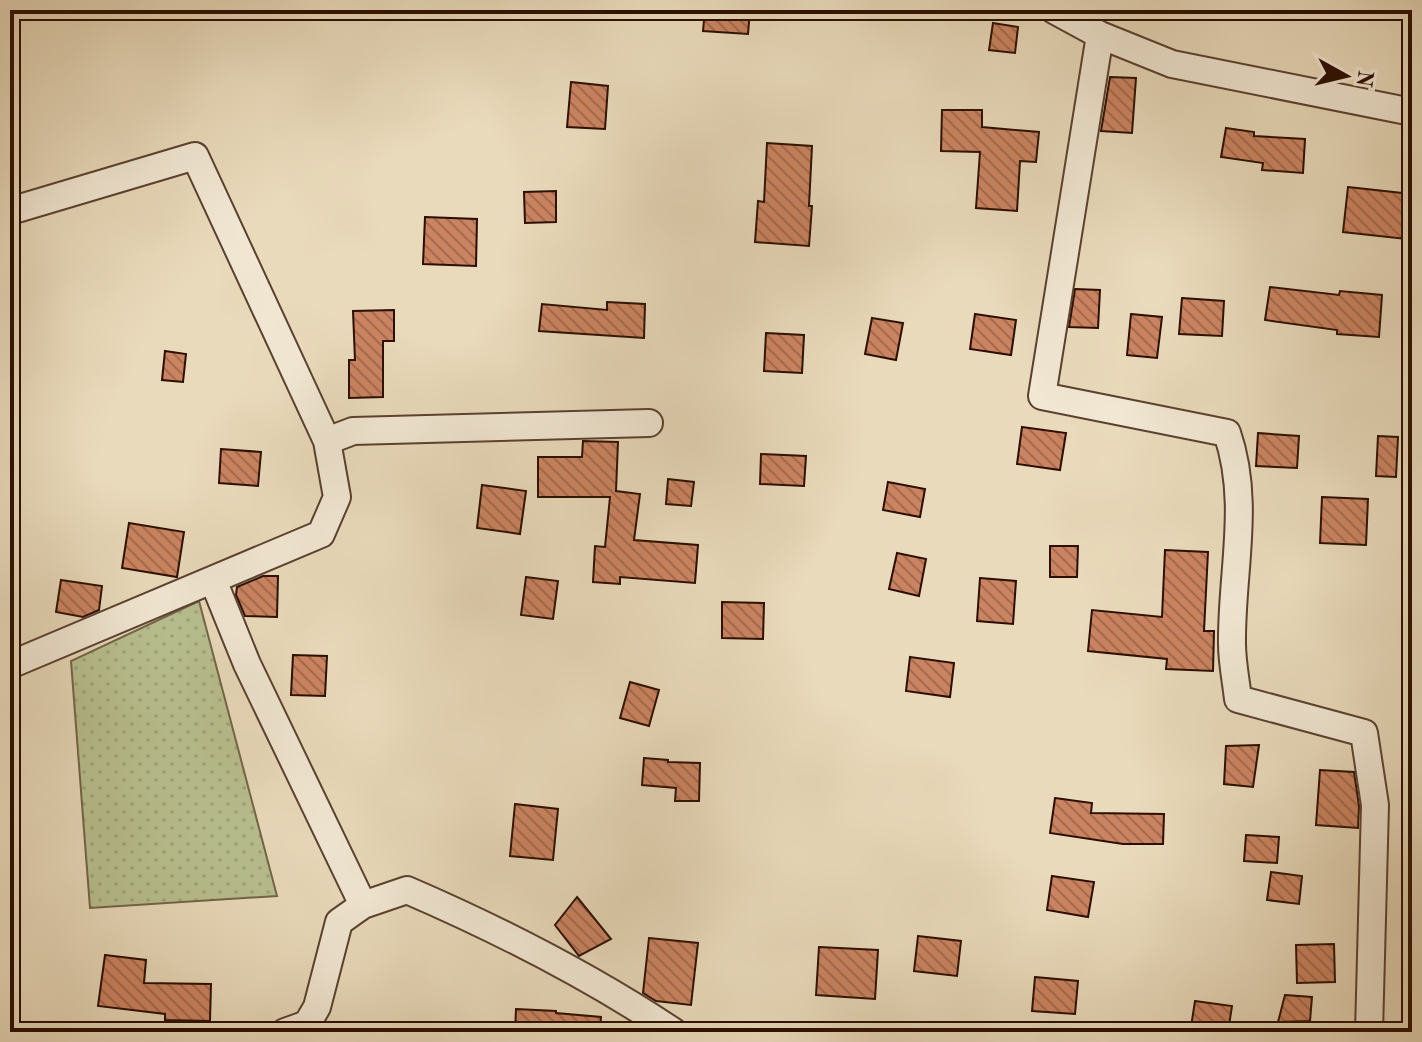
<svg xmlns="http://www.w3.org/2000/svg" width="1422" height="1042" font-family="'Old Standard TT',serif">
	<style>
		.green { fill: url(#green-dots); stroke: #726648; stroke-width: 2 }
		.building { fill: url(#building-back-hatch); stroke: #2b0e00; stroke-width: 2 }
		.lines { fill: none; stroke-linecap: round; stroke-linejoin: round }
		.street-casing { stroke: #5a412f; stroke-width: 30 }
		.street { stroke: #f1e7d3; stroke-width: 26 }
	</style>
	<defs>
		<pattern id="green-dots" width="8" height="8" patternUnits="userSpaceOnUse" patternTransform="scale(2)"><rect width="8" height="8" fill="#b8bf8f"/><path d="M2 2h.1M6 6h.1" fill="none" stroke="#9ea37a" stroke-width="1.8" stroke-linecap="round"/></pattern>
		<pattern id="building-back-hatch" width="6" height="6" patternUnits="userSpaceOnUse" patternTransform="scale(2)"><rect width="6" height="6" fill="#cb8461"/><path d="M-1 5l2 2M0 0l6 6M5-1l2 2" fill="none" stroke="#a56a4e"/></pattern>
	</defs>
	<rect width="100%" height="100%" fill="#e9dabb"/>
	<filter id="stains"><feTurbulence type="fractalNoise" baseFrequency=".0025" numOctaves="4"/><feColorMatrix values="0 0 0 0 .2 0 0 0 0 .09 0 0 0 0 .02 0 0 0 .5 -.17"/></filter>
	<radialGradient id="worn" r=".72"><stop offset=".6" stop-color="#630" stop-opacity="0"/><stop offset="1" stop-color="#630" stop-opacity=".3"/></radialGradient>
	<path class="green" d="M199 601 277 896 90 908 71 661Z"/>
	<path class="building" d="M705 10H750L748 34 703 31Z
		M993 23 1018 27 1015 53 989 50Z
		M1110 77 1136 78 1132 133 1101 131Z
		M571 82 608 86 605 129 567 127Z
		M942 110H982V127L1039 132 1036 162 1020 161 1017 211 976 208 980 152 941 151Z
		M1226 128 1254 132V136L1305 139 1303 173 1262 170 1263 163 1221 157Z
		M767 143 812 146 809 206H812L809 246 755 242 758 201 764 202Z
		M1348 187 1411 194 1406 239 1343 232Z
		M556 191V222L525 223 524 192Z
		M425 217 477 219 476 266 423 264Z
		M1270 287 1339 295 1340 291 1382 295 1379 337 1337 334V330L1265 320Z
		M1075 289 1100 290 1098 328 1069 327Z
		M1182 298 1224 301 1222 336 1179 334Z
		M607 302 645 304 644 338 539 331 542 304 607 310Z
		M394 310V341H383V397L349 398V360H355L353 311Z
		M975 314 1016 320 1011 355 970 349Z
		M1131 314 1162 317 1157 358 1127 355Z
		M872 318 903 323 896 360 865 354Z
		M766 333 804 335 802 373 764 371Z
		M165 351 186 354 183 382 162 380Z
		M1022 427 1066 433 1060 470 1017 464Z
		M1258 433 1299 436 1297 468 1256 466Z
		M1378 436 1398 437 1396 477 1376 476Z
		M583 441 618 442 616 491 640 494 634 540 698 545 695 583 620 577V584L593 582 595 546 605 547 610 497H538V457H582Z
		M221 449 261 452 258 486 219 483Z
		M761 454 806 456 804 486 760 484Z
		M668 479 694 482 691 506 666 504Z
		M888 482 925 489 920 517 883 510Z
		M482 485 526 491 520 534 477 528Z
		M1322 497 1368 499 1366 545 1320 543Z
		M129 523 184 532 177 577 122 568Z
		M1050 546H1078L1077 577H1050Z
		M1165 550 1208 552 1204 631H1214L1213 671 1166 669 1167 659 1088 651 1092 610 1162 617Z
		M897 553 926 559 919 596 889 589Z
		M263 576H278L277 617 245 616 236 595 237 587Z
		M526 577 558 581 553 619 521 615Z
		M980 578 1016 581 1013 624 977 621Z
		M61 580 102 586 99 610 83 617 56 612Z
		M722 602 764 603 763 639 722 638Z
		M293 655 327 656 325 696 291 695Z
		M910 657 954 663 950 697 906 691Z
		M630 682 659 690 649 726 620 718Z
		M1259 745 1253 787 1224 784 1226 746Z
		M644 758 668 760V762L700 763 699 801H675L676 788 642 785Z
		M1320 770 1354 772 1359 806 1358 828 1316 825Z
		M1055 798 1092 803 1091 813 1164 814 1163 844H1123L1050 833Z
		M515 804 558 809 553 860 510 856Z
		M1246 835 1279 837 1277 863 1244 861Z
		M1271 872 1302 876 1299 904 1267 900Z
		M1052 876 1094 882 1088 917 1047 910Z
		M577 897 611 939 579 956 555 925Z
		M918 936 961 941 957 976 914 971Z
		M649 938 698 943 691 1005 656 1001 643 993Z
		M1334 944 1335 982 1297 983 1296 945Z
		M819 947 878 950 875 999 816 995Z
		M105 955 146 960 144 983 211 984 210 1021 165 1020V1014L98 1006Z
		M1035 977 1078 981 1075 1014 1032 1011Z
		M1285 995 1312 997 1310 1021 1278 1022Z
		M1195 1001 1232 1006 1228 1032 1191 1027Z
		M516 1009 556 1011V1013L601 1017 600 1032H515Z"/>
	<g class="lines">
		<defs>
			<path id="street" d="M1054 10 1100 35 1172 64 1412 112
				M1100 35 1042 396 1227 433C1251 502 1231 573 1232 644 1232 662 1236 681 1238 699L1364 733 1375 805 1369 1032
				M10 211 195 156 327 441 337 497 321 534 10 665
				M327 441 353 431 649 423
				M213 580 247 664 363 905
				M285 1032 307 1024 317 1007 339 922 363 905 407 890C502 931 588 975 674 1032"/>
		</defs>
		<use href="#street" class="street-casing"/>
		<use href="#street" class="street"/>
	</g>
	<rect width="1422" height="1042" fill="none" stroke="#e9dabb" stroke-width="40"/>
	<rect x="12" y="12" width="1398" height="1018" fill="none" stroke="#2b0e00" stroke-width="4"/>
	<rect x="20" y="20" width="1382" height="1002" fill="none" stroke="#2b0e00" stroke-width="2"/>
	<g transform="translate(1346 76) rotate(98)" stroke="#f1e7d3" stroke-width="6" paint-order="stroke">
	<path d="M0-6L14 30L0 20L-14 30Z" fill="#2b0e00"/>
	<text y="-12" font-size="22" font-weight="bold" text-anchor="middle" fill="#2b0e00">N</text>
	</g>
	<rect width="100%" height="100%" filter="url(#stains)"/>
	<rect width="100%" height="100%" fill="url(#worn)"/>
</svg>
